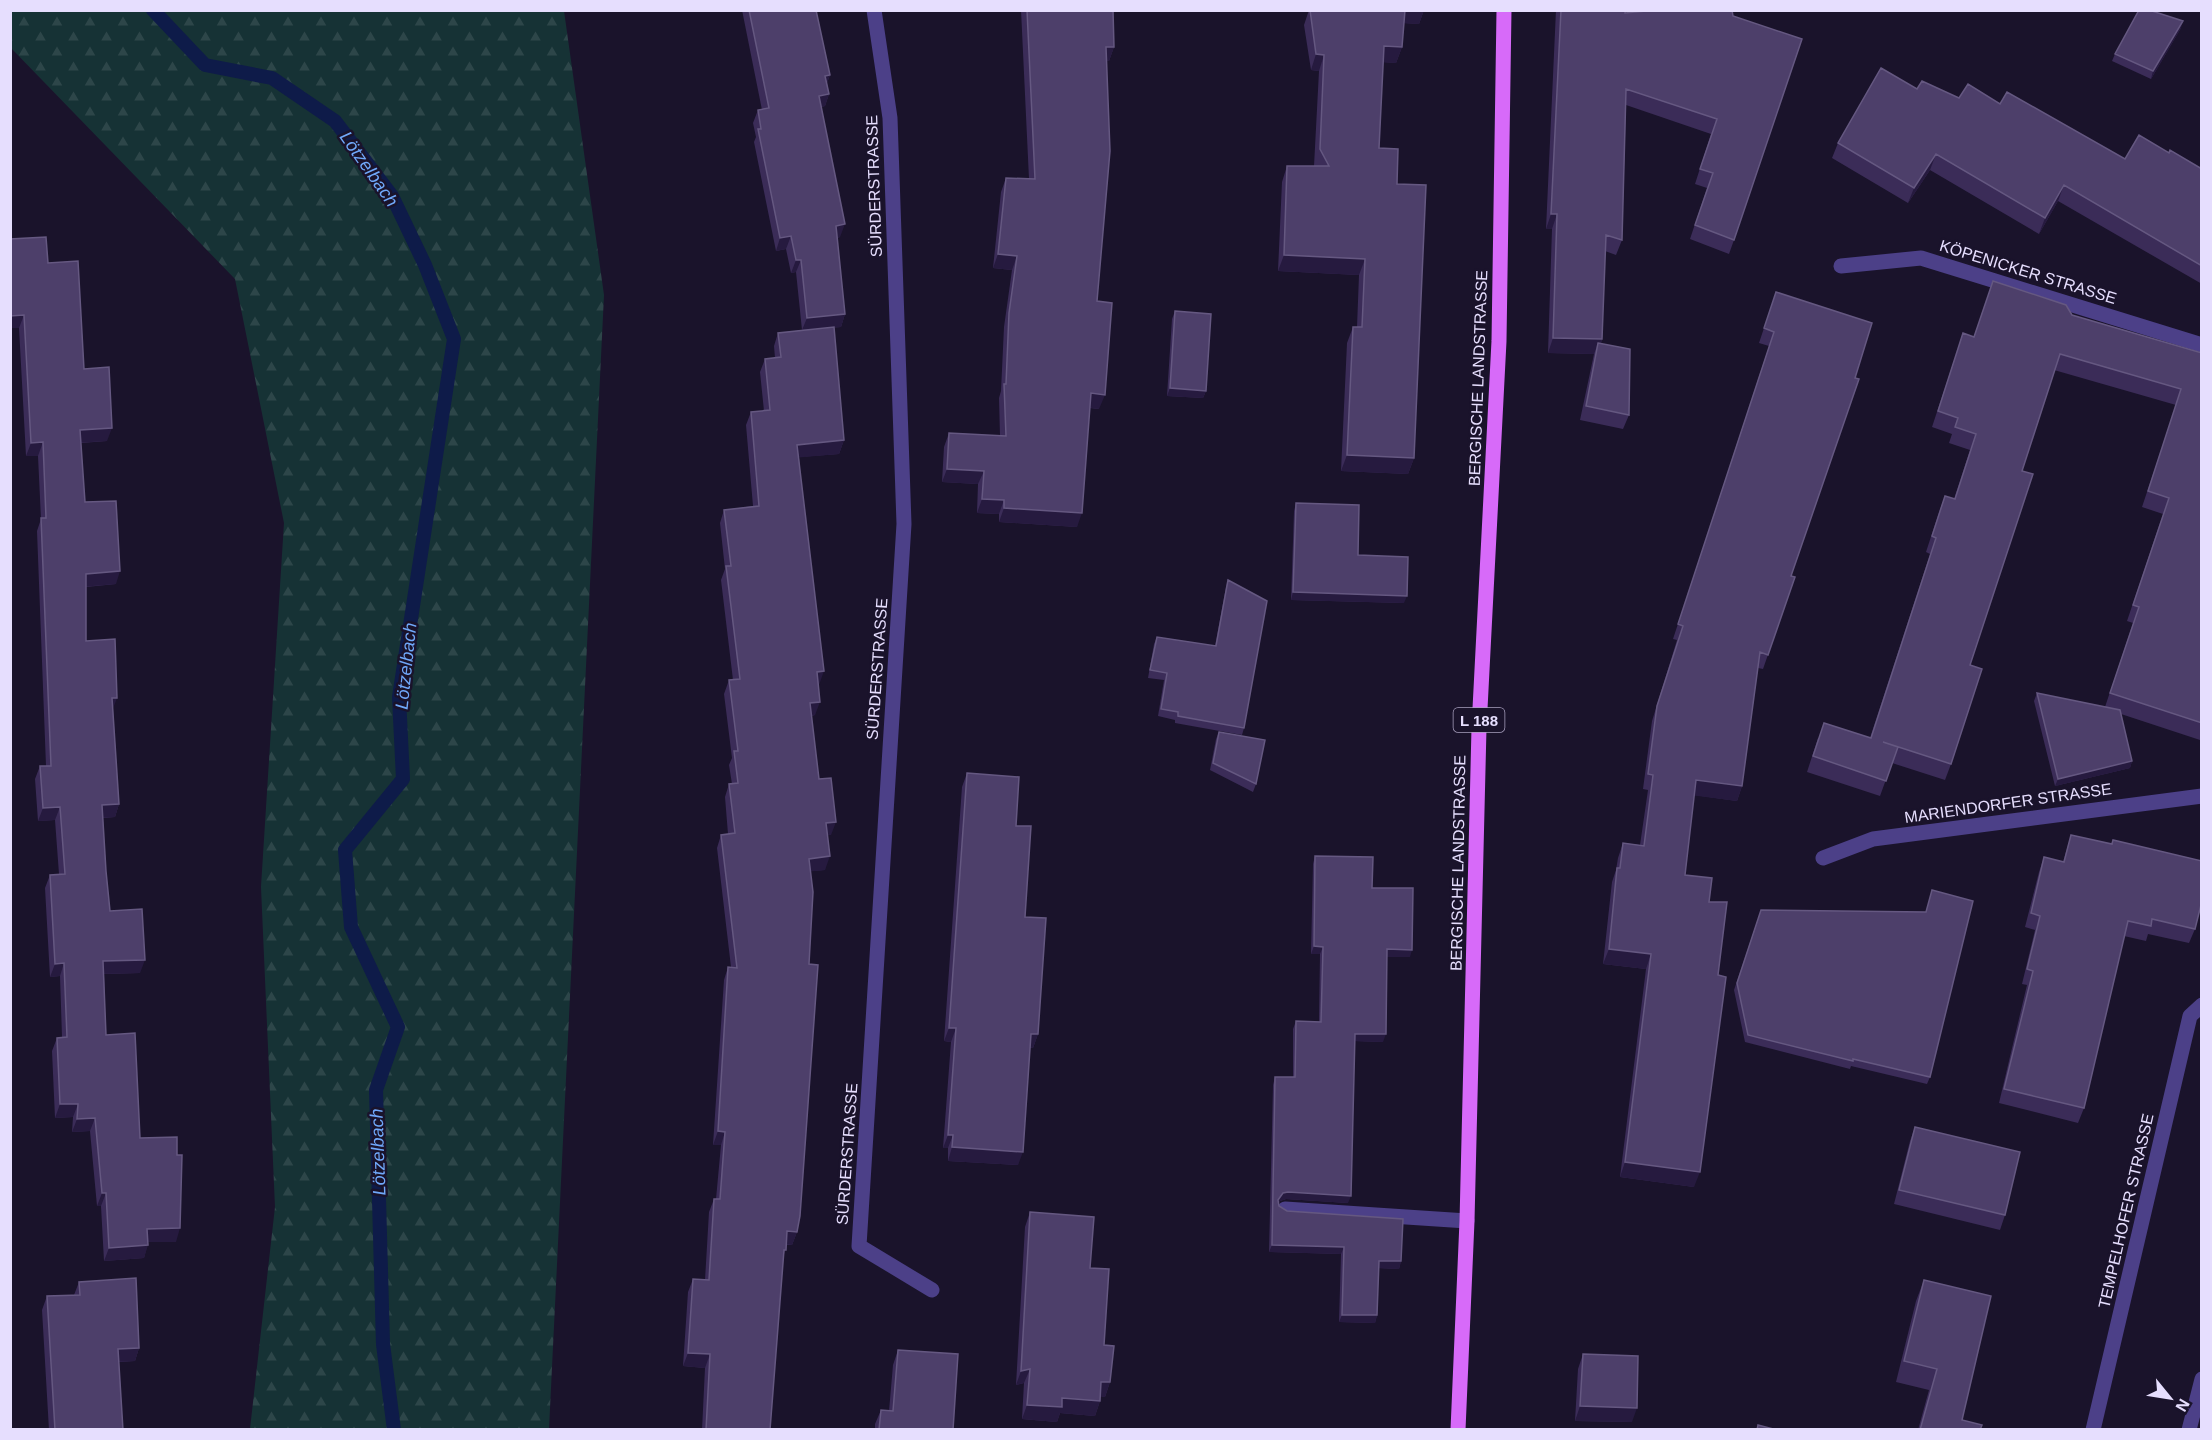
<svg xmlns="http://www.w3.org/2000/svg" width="2212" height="1440" font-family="Arial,sans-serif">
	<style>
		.forest { fill: url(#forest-firs) }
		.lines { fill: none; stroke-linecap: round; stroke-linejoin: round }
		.stream { stroke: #0e1b49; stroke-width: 14 }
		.service { stroke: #4c4088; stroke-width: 15 }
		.minor { stroke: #4c4088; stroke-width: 15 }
		.primary { stroke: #d76af9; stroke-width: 15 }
		.wall { fill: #3b2c58 }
		.shaded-wall { fill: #261a3f }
		.building { fill: #4d3f6a; stroke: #655881; stroke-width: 1.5 }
		.labels { text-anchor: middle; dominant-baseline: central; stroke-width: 5; stroke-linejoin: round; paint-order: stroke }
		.shield { fill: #1a132b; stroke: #a9a1bf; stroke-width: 1.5 }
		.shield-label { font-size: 15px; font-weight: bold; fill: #e6defe }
		.street-label { font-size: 16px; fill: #e6defe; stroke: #1a132b }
		.water-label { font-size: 18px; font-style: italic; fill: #70a8fa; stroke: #1a132b }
	</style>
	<defs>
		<pattern id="forest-firs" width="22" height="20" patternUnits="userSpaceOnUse" patternTransform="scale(1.5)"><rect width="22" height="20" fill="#163235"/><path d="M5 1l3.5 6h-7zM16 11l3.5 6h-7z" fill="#2d4649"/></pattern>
	</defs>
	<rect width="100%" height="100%" fill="#1a132b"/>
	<path class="forest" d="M11 10 564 11 604 295 549 1429H250L275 1207 261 887 284 523 235 279 11 48Z"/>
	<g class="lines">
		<path class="stream" d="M153 10 205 65 272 78 335 121 392 196 425 265 454 339 399 697 403 779 345 850 351 927 398 1027 376 1090 383 1344 394 1430"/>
		<path class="service" d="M1285 1209 1467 1221"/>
		<path class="minor" d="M874 10 890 118 904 524 859 1246 932 1290
			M1841 266 1921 258 2202 345
			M1823 858 1873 839 2202 796
			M2093 1430 2190 1016 2202 1005
			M2189 1430 2202 1379"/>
		<path class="primary" d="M1458 1430 1467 1221 1479 728 1499 341 1504 10"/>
	</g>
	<path class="wall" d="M742 10H816L830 75 827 83 829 94 825 106 821 107 840 237 837 238 845 314 841 327 805 330 844 440 839 454 799 457 819 685H818L815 715 811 716 819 779 831 835H828L825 870 810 871 797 1232 792 1245H786L783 1259 770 1430H702L705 1368 683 1366 688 1292 693 1279 705 1280 709 1212 714 1199H716L721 1145H713L724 980 728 967H731L717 848 721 835 728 834 725 797 729 784H732L729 765 732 758 724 694 729 680H733L721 580 725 569 720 523 724 510 753 506 746 425 751 412 764 411 760 372 765 359 775 358 774 346 778 333 802 330 796 272 791 273 786 249 776 251 754 142 756 137 753 123 758 110H762Z
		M1021 10H1113L1114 47 1109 61H1107L1097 301 1099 409 1090 408 1077 527 999 522V514L977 513 978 484 942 482 944 447 949 433 1000 436 999 398 1001 391 1004 327 1012 270 993 268 1001 192 1006 178 1029 179Z
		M1309 10H1424L1419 24 1404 23 1402 47 1396 63 1383 62 1379 148 1397 184 1414 458 1408 474 1341 471 1347 343 1353 327H1357L1359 275 1278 271 1282 182 1287 166H1314L1319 71 1311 70 1304 25Z
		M1556 10H1625V13L1732 10 1734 240 1729 254 1690 239 1707 188 1695 184 1711 134 1626 105 1622 240 1616 255 1605 251 1602 339 1601 343 1629 415 1623 429 1580 420 1594 354 1548 353 1552 229H1546Z
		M2181 28 2151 79 2112 61 2115 54Z
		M1917 89 1959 98 2000 104 2125 159 2169 153 2202 169V284L2058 201 2039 234 1930 170 1908 203 1832 158 1838 143Z
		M10 239 48 263 84 369 107 441 81 443 85 502 116 584 86 587V641L113 709 119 804 115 817 103 818 106 871 110 911 140 973 104 974 106 1035 140 1138 176 1242H148L144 1258 104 1261 101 1206H97L90 1131 72 1132 73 1117 55 1118 52 1051 57 1038 62 1037 60 976 50 977 45 888 50 875 59 874 55 820 38 821 35 779 40 766H46L37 531 41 519 38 456H26L19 328H10Z
		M1993 281 2072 315 2202 353V737L2200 740 2121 714 2132 761 2130 768 2055 786 2034 701 2037 693 2105 707 2133 623 2127 621 2163 514 2142 507 2176 405 2054 370 2022 471 1970 665 1951 764 1945 780 1892 763 1880 796 1807 772 1818 738H1870L1930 554 1926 552 1939 512 1945 496 1954 499 1970 450 1949 443 1952 434 1932 427 1963 333 1974 337Z
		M1776 292 1791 576 1795 577 1763 669 1758 668 1742 786 1737 801 1694 795 1685 875 1709 902 1718 975 1694 1187 1620 1177 1646 969 1603 964 1612 882 1616 870 1618 858 1623 843 1640 845 1648 790 1643 789 1652 721 1677 640 1673 639 1769 346 1759 343Z
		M1175 311 1206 391 1203 398 1167 396 1172 319Z
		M1296 503 1358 555 1404 603 1291 600 1294 511Z
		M1228 580 1244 728 1242 735 1175 723V720L1158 716 1164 680 1148 678 1154 644 1157 637 1215 646 1226 587Z
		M1219 732 1256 784 1253 792 1210 770 1216 739Z
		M967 773 1016 826 1025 917 1038 1034 1033 1048H1030L1018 1165 948 1161V1148H943L951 1042 944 1041 962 787Z
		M2071 835 2111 844 2113 840 2195 929 2189 943 2148 934 2146 941 2124 936 2084 1108 2078 1123 1999 1103 2027 985 2022 984 2035 930 2025 927 2039 872 2044 857 2063 862Z
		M1315 856 1372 888 1410 957H1387L1383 1042 1355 1041 1348 1203 1286 1199 1280 1201 1279 1203V1206L1287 1211 1401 1261 1399 1269 1378 1268 1377 1315 1375 1323 1339 1322 1341 1254 1269 1252 1273 1085 1275 1077H1293V1029L1296 1021 1319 1022 1320 954H1311L1313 864Z
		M1932 890 1930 1077 1927 1084 1851 1066 1850 1069 1745 1042 1734 990 1761 910 1926 912Z
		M1915 1127 2005 1215 2000 1230 1894 1204 1910 1141Z
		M1030 1212 1090 1268 1110 1382 1105 1397 1100 1396V1401L1095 1416 1060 1413 1057 1422 1022 1419 1024 1383 1016 1385 1025 1227Z
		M1924 1280 1962 1420 1980 1430H1918L1929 1390 1896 1382 1916 1301Z
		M79 1282 139 1348 135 1361 119 1362 123 1430H49L42 1310 47 1296 74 1295Z
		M898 1350 953 1430H875V1424L881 1410 889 1411 893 1365Z
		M1583 1354 1632 1422 1575 1421 1578 1369Z"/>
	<path class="shaded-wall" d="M1404 10H1424L1419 24 1400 23Z
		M2183 21 2181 28 2151 79 2153 71Z
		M1384 46 1402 47 1396 63 1378 62Z
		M1106 47H1114L1109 61H1101Z
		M1316 54 1324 55 1319 71 1311 70Z
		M830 75 825 88V76Z
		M829 94 825 106 814 108 819 96Z
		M1936 154 1930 170 1908 203 1914 188Z
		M2064 185 2058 201 2039 234 2045 218Z
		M1551 214H1557L1552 229H1546Z
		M845 224 840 237 831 239 836 226Z
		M791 236 786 249 776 251 780 238Z
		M998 254 1017 256 1012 270 993 268Z
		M1284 255 1365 259 1359 275 1278 271Z
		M796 260H801L796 272 791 273Z
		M845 314 841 327 802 330 807 318Z
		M24 315 19 328H10V316Z
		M1553 338 1602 339 1597 354 1598 343 1594 354 1548 353Z
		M1170 388 1206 391 1203 398 1167 396Z
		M1091 393 1105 395 1099 409 1086 407Z
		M112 428 107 441 75 443 80 430Z
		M844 440 839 454 793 458 797 445Z
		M43 442 38 456H26L31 443Z
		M1347 455 1414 458 1408 474 1341 471Z
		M947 469 984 471 978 484 942 482Z
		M982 499 1004 500 999 514 977 513Z
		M1004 508 1082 513 1077 527 999 522Z
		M120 571 116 584 81 587 86 574Z
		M1293 592 1407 596 1404 603 1291 600Z
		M824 671 819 685 812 686 817 672Z
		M112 698H117L112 711Z
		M820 702 815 715 805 717 810 703Z
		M2132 761 2130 768 2055 786 2058 779Z
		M1696 780 1742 786 1737 801 1690 795Z
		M119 804 115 817 97 818 102 805Z
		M60 807 55 820 38 821 43 808Z
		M836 822 831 835 821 836 826 823Z
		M830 856 825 870 804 872 809 859Z
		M1314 946 1323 947 1320 954H1311Z
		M1387 949 1412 950 1410 957H1385Z
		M1609 949 1651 954 1646 969 1603 964Z
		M145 960 140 973 99 974 103 961Z
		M64 963 60 976 50 977 55 964Z
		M949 1028H956L951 1042 944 1041Z
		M1031 1034H1038L1033 1048 1026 1047Z
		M1355 1034H1386L1383 1042 1352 1041Z
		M60 1104H78L73 1117 55 1118Z
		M95 1118 90 1131 72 1132 77 1119Z
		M718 1131 725 1132 721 1145H713Z
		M948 1135H953L948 1148H943Z
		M952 1147 1023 1152 1018 1165 948 1161Z
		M1625 1162 1700 1172 1694 1187 1620 1177Z
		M1288 1192 1351 1196 1348 1203 1286 1199 1280 1201 1275 1208 1278 1200 1283 1193Z
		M102 1193H106L101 1206H97Z
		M180 1228 176 1242H143L147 1229Z
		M787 1231 797 1232 792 1245 782 1244Z
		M148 1245 144 1258 104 1261 109 1248Z
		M1272 1245 1344 1247 1341 1254 1269 1252Z
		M1379 1261H1401L1399 1269 1376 1268Z
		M1342 1315H1377L1375 1323 1339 1322Z
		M139 1348 135 1361 113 1362 118 1349Z
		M688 1353 710 1354 705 1368 683 1366Z
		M1030 1369 1024 1383 1016 1385 1021 1371Z
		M1101 1382H1110L1105 1397 1096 1396Z
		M1062 1398 1100 1401 1095 1416 1060 1413 1057 1422 1022 1419 1027 1405Z
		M1580 1406 1637 1408 1632 1422 1575 1421Z"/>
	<path class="building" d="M749 10H816L830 75 825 76 829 94 819 96 845 224 836 226 845 314 807 318 801 260H796L791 236 780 238 758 129H761L758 110 769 108Z
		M1027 10H1113L1114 47H1106L1110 151 1097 301 1112 303 1105 395 1091 393 1082 513 1004 508V500L982 499 984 471 947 469 949 433 1006 436 1004 384H1006L1009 313 1017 256 998 254 1006 178 1035 179Z
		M1310 10H1405L1402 47 1384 46 1379 148 1398 149 1397 184 1426 185 1414 458 1347 455 1353 327H1362L1365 259 1284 255 1287 166H1329L1320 149 1324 55 1316 54Z
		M1561 10H1625V13L1658 10H1732L1733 16 1802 39 1734 240 1695 225 1713 173 1700 169 1717 119 1626 89 1622 240 1606 235 1602 339 1553 338 1557 214H1551Z
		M2139 10H2149L2183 21 2153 71 2115 54Z
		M1881 68 1917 89 1922 81 1959 98 1968 84 2000 104 2007 92 2125 159 2139 135 2169 153 2170 150 2202 169V266L2064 185 2045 218 1936 154 1914 188 1838 143Z
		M46 237 48 263 78 261 84 369 109 367 112 428 80 430 85 502 116 501 120 571 86 574V641L115 639 117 698H112L119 804 102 805 106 871 110 911 142 909 145 960 103 961 106 1035 135 1033 140 1138 177 1137V1155H182L180 1228 147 1229 148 1245 109 1248 106 1193H102L95 1118 77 1119 78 1104H60L57 1038 67 1037 64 963 55 964 50 875 65 874 60 807 43 808 40 766H51L41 518H46L43 442 31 443 24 315 10 316V239Z
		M1993 281 2066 305 2072 315 2202 353V723L2110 693 2139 607 2133 605 2169 498 2148 491 2181 389 2060 354 2022 471 2033 474 1970 665 1982 669 1951 764 1883 742 1898 747 1886 781 1813 756 1824 723 1871 738 1936 538 1932 536 1945 496 1955 499 1976 434 1955 427 1958 418 1938 411 1963 333 1974 337Z
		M1776 292 1872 323 1855 378 1859 379 1791 576 1795 577 1768 655 1760 652 1742 786 1696 780 1685 875 1712 878 1709 902H1727L1718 975 1726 977 1700 1172 1625 1162 1651 954 1609 949 1617 868H1620L1623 843 1644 846 1653 775 1648 774 1657 706 1683 626 1678 624 1774 332 1764 328Z
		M1175 311 1211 314 1206 391 1170 388Z
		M834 327 844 440 797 445 824 671 817 672 820 702 810 703 819 779 831 778 836 822 826 823 830 856 809 859 813 892 809 964 818 965 800 1216 797 1232 787 1231 786 1250H784L770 1430H706L710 1354 688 1353 693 1279 709 1280 714 1199H720L725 1132 718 1131 728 967 737 968 721 835 735 833 729 784 738 783 734 751H738L729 680 740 679 726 566H731L724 510 759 506 751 412 770 410 765 359 781 357 778 333Z
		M1598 343 1630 349 1629 415 1586 406Z
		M1296 503 1359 505 1358 555 1408 557 1407 596 1293 592Z
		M1228 580 1267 601 1244 728 1178 716V712L1161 709 1167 673 1150 670 1157 637 1216 646Z
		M2037 693 2120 710 2132 761 2058 779Z
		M1219 732 1265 740 1256 784 1213 763Z
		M967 773 1019 777 1016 826H1031L1025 917 1046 918 1038 1034H1031L1023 1152 952 1147 953 1135H948L956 1028H949Z
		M2071 835 2112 844 2113 840 2202 861V901L2195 929 2152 919 2151 926 2128 921 2084 1108 2004 1089 2033 971 2027 969 2040 916 2031 913 2044 857 2064 862Z
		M1315 856 1373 857 1372 888H1413L1412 950 1387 949 1386 1034H1355L1351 1196 1288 1192 1283 1193 1278 1200 1279 1206 1287 1211 1403 1219 1401 1261H1379L1377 1315H1342L1344 1247 1272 1245 1275 1077H1295L1296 1021 1321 1022 1323 947 1314 946Z
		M1932 890 1973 901 1930 1077 1853 1059V1061L1748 1035 1737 983 1761 910 1926 912Z
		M1915 1127 2020 1152 2005 1215 1899 1190Z
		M1030 1212 1094 1217 1090 1268 1109 1269 1104 1345 1114 1346 1110 1382H1101L1100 1401 1062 1398V1407L1027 1405 1030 1369 1021 1371Z
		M136 1278 139 1348 118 1349 123 1430H55L47 1296 80 1295 79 1282Z
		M1924 1280 1991 1296 1962 1420 1982 1425 1980 1430H1920L1937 1369 1904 1361Z
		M898 1350 958 1354 953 1430H879L881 1410 893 1411Z
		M1583 1354 1638 1356 1637 1408 1580 1406Z
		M1758 1425 1777 1430H1757Z"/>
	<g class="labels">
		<rect class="shield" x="1453.5" y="708" width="51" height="24" rx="4.5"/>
		<g class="shield-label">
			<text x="1479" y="720">L 188</text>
		</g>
		<g class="street-label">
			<text transform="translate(874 186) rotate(-92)">SÜRDERSTRASSE</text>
			<text transform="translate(2028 272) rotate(17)">KÖPENICKER STRASSE</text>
			<text transform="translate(1478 378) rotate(-88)">BERGISCHE LANDSTRASSE</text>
			<text transform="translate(877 669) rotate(-86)">SÜRDERSTRASSE</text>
			<text transform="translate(2008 803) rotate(-8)">MARIENDORFER STRASSE</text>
			<text transform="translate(1458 863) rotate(-89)">BERGISCHE LANDSTRASSE</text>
			<text transform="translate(847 1154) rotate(-86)">SÜRDERSTRASSE</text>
			<text transform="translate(2126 1211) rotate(-77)">TEMPELHOFER STRASSE</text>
		</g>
		<g class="water-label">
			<text transform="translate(369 169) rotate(55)">Lötzelbach</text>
			<text transform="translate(406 666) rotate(-84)">Lötzelbach</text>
			<text transform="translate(378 1152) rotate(-92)">Lötzelbach</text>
		</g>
	</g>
	<rect width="2212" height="1440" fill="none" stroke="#e6defe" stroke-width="24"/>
	<g transform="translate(2170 1398) rotate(120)" stroke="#1a132b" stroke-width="4.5" paint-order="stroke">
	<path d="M0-4.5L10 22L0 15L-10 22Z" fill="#e6defe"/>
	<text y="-9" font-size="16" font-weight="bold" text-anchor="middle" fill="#e6defe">N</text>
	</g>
</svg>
